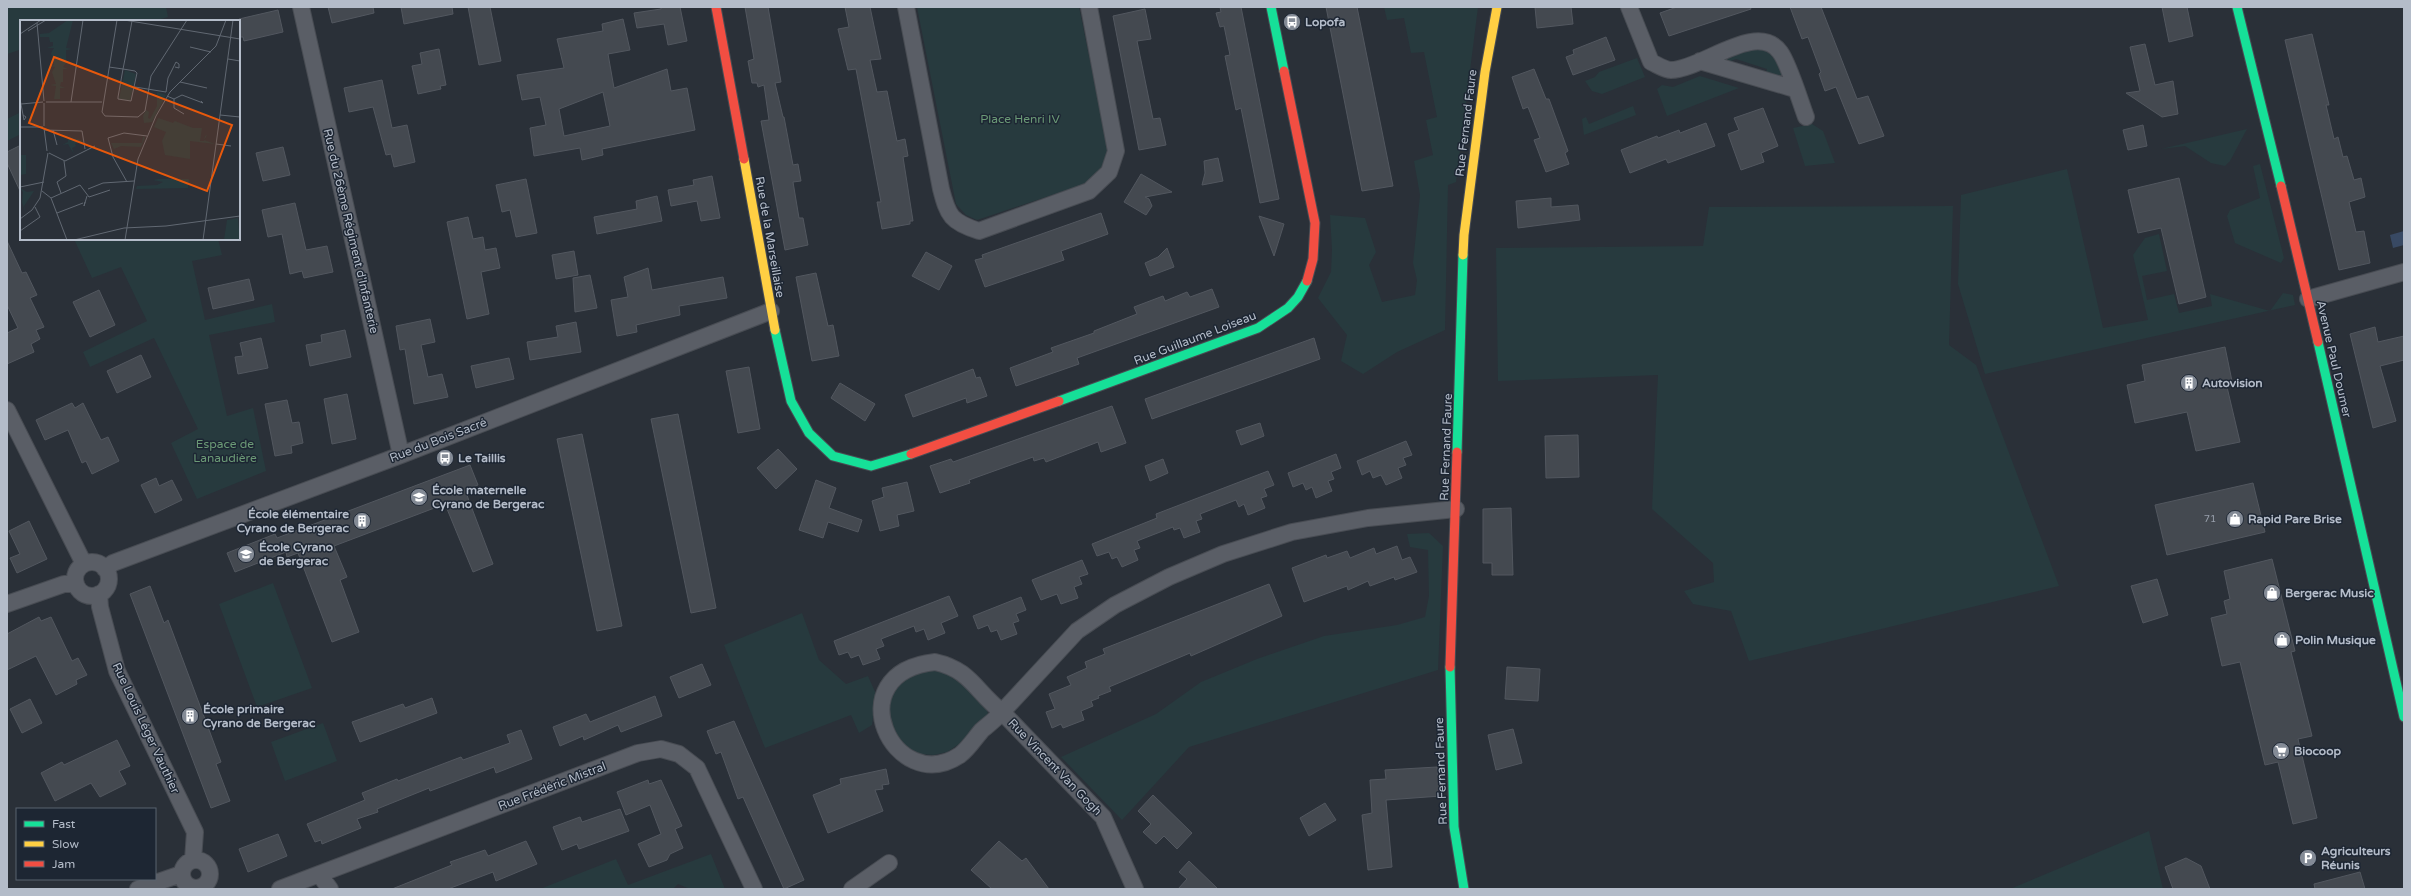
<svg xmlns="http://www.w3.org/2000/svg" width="2411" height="896" font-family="'Varela Round',sans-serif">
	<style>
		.green { fill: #273a3e }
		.water { fill: #384963 }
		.building { fill: #444950; stroke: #52575f; fill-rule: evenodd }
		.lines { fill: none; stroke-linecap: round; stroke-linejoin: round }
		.street-casing { stroke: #484c53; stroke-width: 18 }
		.fast-casing { stroke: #484c53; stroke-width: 11 }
		.slow-casing { stroke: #484c53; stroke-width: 11 }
		.jam-casing { stroke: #484c53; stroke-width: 11 }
		.street { stroke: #5a5e66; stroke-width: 16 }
		.fast { stroke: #16e098; stroke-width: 9 }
		.slow { stroke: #ffcf43; stroke-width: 9 }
		.jam { stroke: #f24e42; stroke-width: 9 }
		.labels { text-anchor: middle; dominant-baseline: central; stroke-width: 3; stroke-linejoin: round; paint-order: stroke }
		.number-label { font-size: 10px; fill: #989fab }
		.poi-label { font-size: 12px; font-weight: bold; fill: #b4bcc9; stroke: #1d2633; text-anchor: start }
		.park-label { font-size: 12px; fill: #6b9a76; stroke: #1d2633 }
		.street-label { font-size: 12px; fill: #b4bcc9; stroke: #1d2633 }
		.inset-road { fill: none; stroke: #616872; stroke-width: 1 }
		.view { fill: #e8590c; fill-opacity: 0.15; stroke: #e8590c; stroke-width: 2 }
		.inset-edge { fill: none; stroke: #b4bcc9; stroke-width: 2 }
	</style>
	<rect width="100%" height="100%" fill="#2a3038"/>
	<path class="green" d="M7 7H166L168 17 155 21H21V55L19 50 7 54Z
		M917 7H1079L1109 154 1106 169 1091 182 977 220 966 215 956 204Z
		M1384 7H1478L1456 182 1448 185 1445 330 1397 352 1363 374 1341 361 1347 335 1318 298 1331 272 1332 250 1330 215 1365 218 1376 252 1369 265 1382 302 1415 295 1417 280 1413 263 1420 195 1414 161 1433 155 1426 120 1437 117 1424 52 1411 53 1404 18 1387 20Z
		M1756 45 1775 52 1783 72 1782 76 1774 80 1765 77 1767 69 1736 59 1726 63 1717 61Z
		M1637 58 1645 77 1602 94 1592 91 1585 81 1595 77 1599 72Z
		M1700 76 1739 88 1667 116 1657 89 1662 85 1673 87Z
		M1633 106 1636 115 1584 135 1582 119 1586 117 1589 124Z
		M21 112V134L7 141V119Z
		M1812 124 1823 131 1835 163 1805 166 1793 128Z
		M2247 129 2230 161 2225 166 2211 163 2185 146 2161 149Z
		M2260 164 2284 258 2281 263 2235 243 2227 216 2230 210 2260 198 2253 166Z
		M2067 169 2103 328 2148 320 2133 255 2145 238 2159 234 2167 271 2142 276 2147 300 2174 294 2179 313 2212 306 2210 294 2270 311 2283 293 2293 295 2295 305 1985 374 1958 284 1961 195Z
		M1953 206 1949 345 1976 365 2059 586 1749 661 1731 611 1693 604 1684 591 1714 582 1713 563 1652 509 1658 375 1498 381 1496 248 1703 246 1709 207Z
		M74 239H218L222 255 192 261 205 320 272 304 275 322 209 335 227 416 253 408 266 471 197 499 171 443 198 429 154 338 90 367 83 352 147 321 121 267 92 278Z
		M1429 533 1443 546 1438 670 1189 747 1122 820 1061 757 1156 714 1201 682 1257 659 1324 636 1397 625 1425 617 1429 596 1428 550 1410 547 1407 534Z
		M273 583 312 688 257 707 219 604Z
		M802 613 819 660 846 684 868 676 876 694 872 725 859 733 851 715 765 748 724 645Z
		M922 670 944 672 963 685 987 710 988 714 959 744 947 752 934 755 918 754 903 745 887 716 889 698 897 685Z
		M323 723 337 761 285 781 271 742Z
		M2149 831 2163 889H2010Z
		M711 854 725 889H690L678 884 673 889H540L616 859 628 885Z"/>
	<path class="water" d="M2404 231V245L2393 248 2390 235Z"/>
	<path class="building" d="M328 7H373L374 13 332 23Z
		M401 7H452L453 14 404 24Z
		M468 7H490L501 61 479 65Z
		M661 7H680L687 41 668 45 664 24 637 28 634 13 661 9Z
		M745 7H768L781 82 775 83 783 117H784L793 165 798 164 801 181 793 182 799 218H803L808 245 785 250 761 121 769 120 764 85 758 87 757 83H752L748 61 754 59Z
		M845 7H870L881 59 870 60 877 92 887 91 897 141 905 139 908 156 903 157 913 221H910V224L882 229 877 202H881L856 69 848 70 838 29 849 27Z
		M1220 7H1241L1279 199 1260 203 1241 108 1236 110 1226 61 1225 56 1230 55 1224 26 1220 27 1216 13 1221 12Z
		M1326 7H1357L1393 186 1362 191Z
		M1535 7H1571L1573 24 1537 28Z
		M1677 7H1750L1751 9 1669 36 1660 13Z
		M1790 7H1821L1857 99 1868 96 1884 136 1859 144 1836 87 1825 91 1819 74 1821 72 1808 37 1802 39Z
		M2162 7H2187L2193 36 2169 42Z
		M1145 9 1151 39 1137 41 1153 119 1160 118 1166 145 1139 150 1113 16Z
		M278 10 283 32 244 41 243 37H239V19Z
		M623 19 630 50 608 54 614 88 667 69 671 91 687 88 695 130 602 149 603 155 582 160 580 148 534 156 530 128 546 125 540 97 522 100 517 75 564 68 557 39 603 31 602 24ZM603 92 610 126 564 136 559 109Z
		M2312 34 2329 105H2326L2334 139 2338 137 2343 157 2347 156 2354 180 2361 178 2365 197 2349 202 2356 232 2364 231 2370 263 2339 270 2285 40Z
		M1606 37 1615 60 1573 75 1566 57 1574 54 1573 50Z
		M2145 44 2155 85 2173 81 2178 114 2162 117 2126 93 2140 91 2130 47Z
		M439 49 446 85 440 86 441 89 418 94 412 66 422 64 420 53Z
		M1534 69 1546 99H1549L1568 151 1565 153 1569 164 1546 172 1534 140 1540 138 1528 107 1523 109 1512 77Z
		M382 80 392 128 407 125 415 162 394 167 391 154 386 155 373 107 349 112 344 88Z
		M1763 108 1778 146 1761 153 1764 162 1741 170 1728 134 1739 130 1734 118Z
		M1706 123 1715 146 1668 163 1666 159 1630 173 1621 150 1657 136 1658 138 1679 130 1680 133Z
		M2143 125 2147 146 2128 150 2123 130Z
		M21 145V193L7 163V152Z
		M283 147 290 175 263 181 256 153Z
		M1218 158 1223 181 1202 185 1205 173 1204 161Z
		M1141 174 1172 192 1145 197 1149 199 1152 206 1146 215 1124 202Z
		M712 176 720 218 701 221 697 201 671 206 668 190 694 185 693 180Z
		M2179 178 2206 297 2179 304 2161 228 2138 233 2128 190Z
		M526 179 537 233 516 237 510 210 502 212 496 185Z
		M657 196 662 221 597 234 594 217 637 209 636 201Z
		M1551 198V207L1578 205 1580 220 1518 228 1516 201Z
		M295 203 306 250 327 246 333 272 304 278 302 271 290 274 282 234 268 237 262 210Z
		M1101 213 1108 234 1061 251 1064 260 985 287 975 260 983 258 982 255Z
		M1259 216 1284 224 1274 256Z
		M468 217 473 239 483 237 485 250 496 248 500 268 481 272 489 314 467 319 447 222Z
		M7 241 22 273 26 272 37 295 30 298 44 327 36 330 40 339 31 344 34 352 7 364V333L18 328 7 305Z
		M1167 248 1174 267 1150 276 1145 263 1158 257Z
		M574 251 578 275 556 279 552 255Z
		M926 252 952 266 939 290 912 276Z
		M648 268 652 290 723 277 727 298 679 306 680 315 636 325 637 332 617 336 611 300 628 297 624 277Z
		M816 273 828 326 833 325 839 356 812 361 796 277Z
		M590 275 597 308 575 312 573 278Z
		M249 279 254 300 213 309 208 288Z
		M1212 289 1219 307 1077 358 1079 364 1016 386 1010 368 1053 352 1051 348 1094 333V331L1137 314 1134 307 1163 296 1165 301 1187 292 1190 297Z
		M99 290 115 325 90 337 73 302Z
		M430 319 435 342 421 345 428 377 442 374 448 397 414 404 405 349 400 350 396 326Z
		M576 322 581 352 530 360 527 342 558 337 556 326Z
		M2375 327 2378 342 2404 336V360L2380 366 2396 421 2373 428 2350 334Z
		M345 330 351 357 310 366 306 345 322 342 321 335Z
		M261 338 268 368 238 374 235 357 243 356 240 343Z
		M1314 338 1320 359 1152 419 1145 399Z
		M2225 347 2233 386 2227 387 2240 442 2196 451 2187 412 2135 423 2127 385 2145 381 2142 365Z
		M141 355 151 377 117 393 107 371Z
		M509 358 514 379 476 388 471 366Z
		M749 367 760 429 738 433 726 371Z
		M973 369 976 378 980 377 987 396 967 403 966 398 913 417 905 395Z
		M840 383 875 404 865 421 831 398Z
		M347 394 356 439 332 444 324 399Z
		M287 400 292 423 299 422 303 443 291 446 292 453 275 456 265 404Z
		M72 403 75 408 83 403 101 440 108 437 119 461 92 474 86 461 82 463 68 430 45 440 36 420Z
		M1112 406 1126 443 1101 452 1098 442 1046 462 1044 458 1034 461 1033 457 969 480 970 483 940 493 930 466 951 459 953 462Z
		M678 414 716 608 691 613 651 419Z
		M1260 423 1264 436 1241 445 1236 431Z
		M582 434 622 626 597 631 557 439Z
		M1578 435 1579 477 1546 478 1545 436Z
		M1406 441 1412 455 1403 458 1406 465 1398 468 1402 478 1386 485 1381 475 1373 478 1370 471 1362 475 1357 461Z
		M778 449 797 469 776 489 757 468Z
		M1336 454 1341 468 1331 472 1334 479 1328 481 1332 491 1316 498 1312 487 1306 490 1303 483 1293 487 1288 473Z
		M1163 459 1168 473 1150 481 1145 466Z
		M470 465 478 485 465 490 493 564 473 572 445 504 334 546 347 577 340 580 359 632 332 642 298 553 287 557 286 552 235 572 227 553 275 534 277 538Z
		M1268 471 1274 485 1264 489 1267 496 1261 498 1265 508 1248 515 1244 504 1239 507 1236 500 1200 514 1202 519 1196 521 1200 532 1184 538 1180 528 1174 530 1173 527 1137 541 1140 548 1134 550 1138 560 1122 567 1117 557 1112 559 1109 552 1097 556 1092 544 1157 518 1156 514Z
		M156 478 159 486 172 480 182 500 155 513 141 485Z
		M816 480 836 488 829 508 862 520 858 532 828 522 823 538 799 530Z
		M907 482 914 511 897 515 899 526 880 531 872 501 884 497 882 488Z
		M2253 483 2265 532 2167 555 2155 505Z
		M1511 508 1513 575H1492V563H1483V509Z
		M29 521 47 559 17 573 10 558 20 554 9 531Z
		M1397 546 1402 560 1410 557 1417 572 1395 580 1394 577 1370 586 1368 581 1348 590 1347 586 1304 602 1292 568 1326 555 1327 558 1347 551 1350 558 1374 548 1376 554Z
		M2272 559 2295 651 2291 652 2312 736 2298 739 2317 818 2293 824 2278 762 2265 765 2240 662 2222 666 2211 618 2227 614 2224 601 2230 599 2224 571Z
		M1082 560 1088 574 1079 577 1082 584 1074 587 1078 598 1061 604 1057 594 1041 600 1032 580Z
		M2157 579 2168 615 2143 623 2131 586Z
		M1269 584 1282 616 1191 656 1190 653 1109 687 1111 691 1098 696 1099 698 1091 701 1093 706 1081 711 1084 720 1063 728 1061 724 1052 728 1046 712 1055 709 1049 694 1071 685 1067 677 1087 668 1085 662 1105 654 1103 649Z
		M150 586 164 623 168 620 221 762 216 764 230 801 211 808 130 594Z
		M949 596 958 616 941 623 945 633 928 640 924 629 916 632 914 626 881 639 884 646 876 649 880 659 863 665 859 655 851 658 848 652 839 655 834 641Z
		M1021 597 1026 610 1016 614 1019 621 1013 623 1017 634 1001 640 997 630 991 632 988 625 978 629 973 616Z
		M39 617 41 621 51 617 72 661 78 658 87 675 76 680 77 684 56 695 36 656 7 670V634Z
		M702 664 711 685 679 698 670 677Z
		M1507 667 1540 669 1538 701 1505 699Z
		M655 696 662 716 621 732 618 725 584 740 583 736 560 746 553 727 586 714 590 722Z
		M432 698 437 713 360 742 352 722 403 704 405 708Z
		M30 699 42 723 22 733 10 709Z
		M734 721 804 880 784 889 743 797 738 799 721 752 716 754 707 731Z
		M1513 729 1522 763 1496 770 1488 735Z
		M521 730 532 759 496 773 494 767 430 791 429 788 377 809 378 812 357 819 361 828 322 844 321 840 315 842 307 824 365 800 362 793 397 779 398 781 461 757 463 760 510 743 507 735Z
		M117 740 130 766 119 771 126 784 100 797 91 783 55 801 41 773 62 762 64 765Z
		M1437 767 1441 796 1386 800 1392 867 1368 870 1362 815 1372 813 1370 780 1386 779 1385 770Z
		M886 769 889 784 882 785 883 789 875 790 883 811 828 833 813 795 841 784 840 779Z
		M648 780 649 784 661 780 682 826 675 829 683 848 670 854 667 860 649 867 638 844 661 834 650 805 626 815 617 792Z
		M1153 795 1192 833 1177 849 1164 836 1156 844 1143 832 1151 824 1138 811Z
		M1325 803 1336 820 1309 836 1300 818Z
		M620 809 629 831 579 849 577 844 562 850 553 827 580 817 582 822Z
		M278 834 287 856 248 872 239 849Z
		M526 841 537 864 496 881 493 872 448 889H392L452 865 450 862 485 850 488 856Z
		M999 841 1022 861 1026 858 1049 889H992L971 870Z
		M2186 858 2201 866 2210 889H2173L2165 867Z
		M1189 861 1218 889H1178L1187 879 1179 872Z
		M2360 872 2365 889H2315L2314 884Z"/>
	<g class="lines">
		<defs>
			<path id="street" d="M301 7 401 455
				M906 7 941 189C948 216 951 222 979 231L1089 191 1109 172 1116 151 1089 7
				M1629 7 1651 62C1656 64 1665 70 1671 70 1701 70 1757 20 1780 52 1789 64 1800 101 1806 117
				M1700 61 1795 89
				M2308 299 2404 272
				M7 410 84 564
				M75 579a17 17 0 1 1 34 0a17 17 0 1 1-34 0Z
				M105 569 113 563 401 455 771 311
				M99 594 100 607 117 671 195 832 193 860
				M7 604 64 584H76
				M935 662C971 670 975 691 1002 712 996 719 989 724 982 730 975 738 969 748 960 755 894 799 835 673 935 662Z
				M182 874a14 14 0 1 1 28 0a14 14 0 1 1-28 0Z
				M319 874 330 889
				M138 889 181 874
				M280 889 638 753 661 749 679 754 697 768 754 889
				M852 889 889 863
				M1135 889 1103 817 1002 712 1077 631 1115 605 1169 577 1223 554 1292 532 1368 518 1456 509"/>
			<path id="fast" d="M1271 7 1284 71
				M2237 7 2281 186
				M775 330 791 401 809 433 833 456 871 466 911 454
				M2318 342 2404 717
				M1059 401 1258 328 1288 308 1298 297 1307 281
				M1457 452 1463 255
				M1450 667 1454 827 1464 889"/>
			<path id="slow" d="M744 159 775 330
				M1463 255 1464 235 1485 72 1497 7"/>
			<path id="jam" d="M716 7 744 159
				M1284 71 1315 223 1313 259 1307 281
				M2281 186 2318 342
				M911 454 1059 401
				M1450 667 1457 452"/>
		</defs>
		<use href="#street" class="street-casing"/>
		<use href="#fast" class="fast-casing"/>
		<use href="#slow" class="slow-casing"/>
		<use href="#jam" class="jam-casing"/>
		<use href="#street" class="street"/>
		<use href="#fast" class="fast"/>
		<use href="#slow" class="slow"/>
		<use href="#jam" class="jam"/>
	</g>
	<defs>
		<symbol id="bus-disc" viewBox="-11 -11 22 22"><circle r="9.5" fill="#848b96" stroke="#1d2633"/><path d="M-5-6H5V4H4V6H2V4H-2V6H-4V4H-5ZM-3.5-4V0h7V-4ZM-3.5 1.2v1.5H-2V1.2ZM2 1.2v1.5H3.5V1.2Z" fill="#fff"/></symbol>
		<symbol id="building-disc" viewBox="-11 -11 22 22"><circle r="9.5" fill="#848b96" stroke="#1d2633"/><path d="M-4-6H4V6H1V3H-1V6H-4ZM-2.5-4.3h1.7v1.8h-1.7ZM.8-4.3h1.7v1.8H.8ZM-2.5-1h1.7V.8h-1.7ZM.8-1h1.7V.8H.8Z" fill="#fff"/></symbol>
		<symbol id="school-disc" viewBox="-11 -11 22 22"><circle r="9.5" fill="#848b96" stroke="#1d2633"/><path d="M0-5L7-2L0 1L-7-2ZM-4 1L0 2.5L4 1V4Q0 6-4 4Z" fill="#fff"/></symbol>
		<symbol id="shop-disc" viewBox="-11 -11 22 22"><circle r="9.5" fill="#848b96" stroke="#1d2633"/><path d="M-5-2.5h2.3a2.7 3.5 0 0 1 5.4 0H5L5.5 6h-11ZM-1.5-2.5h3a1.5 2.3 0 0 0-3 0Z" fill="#fff"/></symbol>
		<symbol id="supermarket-disc" viewBox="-11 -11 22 22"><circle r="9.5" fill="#848b96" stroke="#1d2633"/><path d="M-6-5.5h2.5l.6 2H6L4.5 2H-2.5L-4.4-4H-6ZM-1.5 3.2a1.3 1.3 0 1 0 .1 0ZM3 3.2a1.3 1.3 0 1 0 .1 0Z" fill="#fff"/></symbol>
		<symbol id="parking-disc" viewBox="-11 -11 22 22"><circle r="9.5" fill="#848b96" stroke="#1d2633"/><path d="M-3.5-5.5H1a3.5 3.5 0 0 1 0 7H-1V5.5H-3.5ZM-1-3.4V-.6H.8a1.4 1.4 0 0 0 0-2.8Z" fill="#fff"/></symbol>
	</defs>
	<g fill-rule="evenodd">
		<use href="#bus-disc" x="1282" y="12" width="20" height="20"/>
		<use href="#building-disc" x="2179" y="373" width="20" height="20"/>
		<use href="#bus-disc" x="435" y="448" width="20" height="20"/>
		<use href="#school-disc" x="409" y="487" width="20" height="20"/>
		<use href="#shop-disc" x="2225" y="509" width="20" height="20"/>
		<use href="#building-disc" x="352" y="511" width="20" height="20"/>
		<use href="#school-disc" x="236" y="544" width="20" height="20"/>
		<use href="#shop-disc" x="2262" y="583" width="20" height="20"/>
		<use href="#shop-disc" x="2272" y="630" width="20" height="20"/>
		<use href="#building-disc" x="180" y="706" width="20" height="20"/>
		<use href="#supermarket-disc" x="2271" y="741" width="20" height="20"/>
		<use href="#parking-disc" x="2298" y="848" width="20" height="20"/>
	</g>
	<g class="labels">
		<g class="number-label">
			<text x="2210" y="519">71</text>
		</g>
		<g class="poi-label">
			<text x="1305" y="22">Lopofa</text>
			<text x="2202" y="383">Autovision</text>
			<text x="458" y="458">Le Taillis</text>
			<text x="432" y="490">École maternelle<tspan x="432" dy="14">Cyrano de Bergerac</tspan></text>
			<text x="349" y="514" text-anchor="end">École élémentaire<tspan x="349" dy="14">Cyrano de Bergerac</tspan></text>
			<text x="2248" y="519">Rapid Pare Brise</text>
			<text x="259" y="547">École Cyrano<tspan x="259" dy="14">de Bergerac</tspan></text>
			<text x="2285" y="593">Bergerac Music</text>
			<text x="2295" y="640">Polin Musique</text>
			<text x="203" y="709">École primaire<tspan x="203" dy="14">Cyrano de Bergerac</tspan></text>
			<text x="2294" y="751">Biocoop</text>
			<text x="2321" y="851">Agriculteurs<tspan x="2321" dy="14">Réunis</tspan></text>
		</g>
		<g class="park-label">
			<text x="1020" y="119">Place Henri IV</text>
			<text x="225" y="444">Espace de<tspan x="225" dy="14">Lanaudière</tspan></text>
		</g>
		<g class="street-label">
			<text transform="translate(1466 123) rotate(-83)">Rue Fernand Faure</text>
			<text transform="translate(351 231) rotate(77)">Rue du 26ème Régiment d'Infanterie</text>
			<text transform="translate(770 237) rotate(80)">Rue de la Marseillaise</text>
			<text transform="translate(1195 338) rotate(-21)">Rue Guillaume Loiseau</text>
			<text transform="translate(2334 359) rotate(77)">Avenue Paul Doumer</text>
			<text transform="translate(438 440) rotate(-21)">Rue du Bois Sacré</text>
			<text transform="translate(1446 447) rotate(-88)">Rue Fernand Faure</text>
			<text transform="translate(146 728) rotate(65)">Rue Louis Léger Vauthier</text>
			<text transform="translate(1055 767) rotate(46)">Rue Vincent Van Gogh</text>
			<text transform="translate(1441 771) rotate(-92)">Rue Fernand Faure</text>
			<text transform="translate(552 786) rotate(-21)">Rue Frédéric Mistral</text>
		</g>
	</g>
	<g transform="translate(20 20)">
		<rect width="220" height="220" fill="#2a3038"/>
		<path d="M48 0H53L46 28 52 29 46 30V43L43 47 48 49H43V62H41L40 66 45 68H40V79H34L36 66 30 65 36 64 32 52 35 47 29 46 34 45 31 33 34 28H27L33 26V22H30L29 17H20V14L29 13ZM105 50 116 54 110 81 99 79ZM137 72 146 75 132 102 124 103 123 96 126 90 129 92 128 98 130 99 137 86ZM138 98 153 103 155 101 173 108H182L180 121H184L185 116 187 115 184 120 195 124 170 121V139L145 135 142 121 146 112 134 107ZM123 116 125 118 121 127 101 126 94 129 91 123H122ZM48 118 62 120V125L59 121 55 124 56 126 52 128 54 134 48 124 42 125 48 122ZM0 135H6V154L0 155ZM138 159H169L168 168 116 169 117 166 137 165 143 162 133 160ZM0 168 7 172 14 171 4 186 6 194 2 182 3 172ZM218 198 220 220H204L207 200Z" fill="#273a3e"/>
		<path class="inset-road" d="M97 0 82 92 85 96 118 97 125 91 131 56 167 0M104 0 220 19M17 3 24 81M8 11 26 0M0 14 21 0M170 27 191 32M208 39 220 41M89 47 103 49 115 51 117 53 111 81 98 79V77L103 49 105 39 112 1M160 62 187 68M115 67 146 72M146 72 148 58 156 42 159 44V48L155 47M147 76 154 79 162 75 183 83 181 81M0 79 4 100 6 97 3 95M154 79V88L164 94M26 82H82M51 82 63 0M1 84 23 82M200 95 220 97M24 106V83M0 107H23M24 108 27 131M25 110 62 111 65 129M33 110 37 125M196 124 211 126M29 133 45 141 75 126M107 162 93 137 88 118 104 113 127 116M0 167 24 162M68 169 83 163 114 161M22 171 31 178 47 220M41 173 37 162 46 156 44 141M31 178 60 165 69 177 90 170M65 182 64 186 67 176M37 193 63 183M0 199 12 190 20 178 28 133M0 211 20 197 15 187M54 220 104 208 146 206 220 196M105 220 118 139 136 96 150 72 196 26 206 0M183 220 213 0"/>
		<path class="view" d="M34 37 212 105 187 171 9 103Z"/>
		<rect width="220" height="220" class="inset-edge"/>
	</g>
	<rect width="2411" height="896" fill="none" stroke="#b4bcc9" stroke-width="16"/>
	<rect x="16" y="808" width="140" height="72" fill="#1d2633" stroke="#59626f"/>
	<rect x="24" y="821" width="20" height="6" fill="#16e098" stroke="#59626f"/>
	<text x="52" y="828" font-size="12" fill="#b4bcc9">Fast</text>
	<rect x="24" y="841" width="20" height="6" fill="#ffcf43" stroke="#59626f"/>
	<text x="52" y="848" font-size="12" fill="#b4bcc9">Slow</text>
	<rect x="24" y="861" width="20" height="6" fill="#f24e42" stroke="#59626f"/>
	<text x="52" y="868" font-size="12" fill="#b4bcc9">Jam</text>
</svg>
